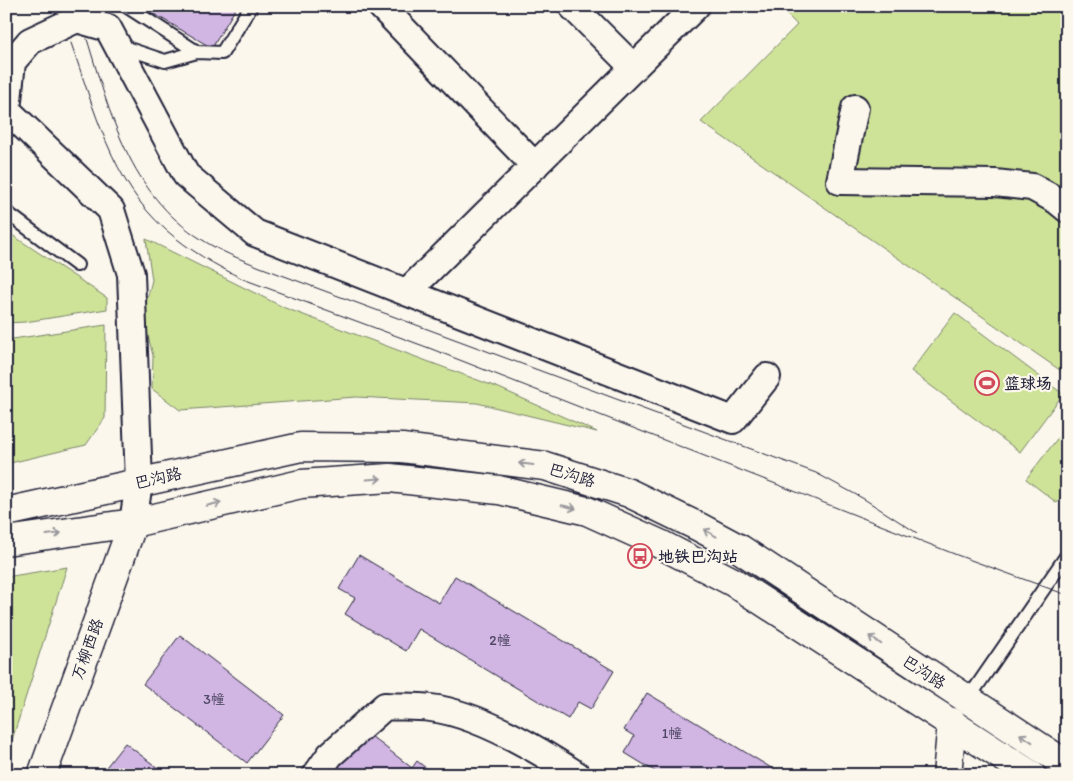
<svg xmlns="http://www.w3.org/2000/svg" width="1073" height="781" font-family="Itim,'LXGW WenKai TC',sans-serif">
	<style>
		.green { fill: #cfe398; stroke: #78826a }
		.building { fill: #d1b5e2; stroke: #22223b }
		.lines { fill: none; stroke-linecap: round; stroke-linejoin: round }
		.service-casing { stroke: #22223b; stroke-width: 16 }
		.minor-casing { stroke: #22223b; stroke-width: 30 }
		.tertiary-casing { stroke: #22223b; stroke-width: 31 }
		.secondary-casing { stroke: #22223b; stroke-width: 31 }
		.service { stroke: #fbf7ec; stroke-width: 12 }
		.minor { stroke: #fbf7ec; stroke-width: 26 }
		.tertiary { stroke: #fbf7ec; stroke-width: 28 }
		.secondary { stroke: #fbf7ec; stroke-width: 28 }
		.tram { stroke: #22223b; stroke-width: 1 }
		.oneway { stroke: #99979c }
		.labels { text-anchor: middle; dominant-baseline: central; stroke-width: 4.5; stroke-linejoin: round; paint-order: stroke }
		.number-label { font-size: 14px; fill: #4e4765 }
		.poi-label { font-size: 16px; font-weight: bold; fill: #22223b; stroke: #fbf7ec; text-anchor: start }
		.street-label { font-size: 16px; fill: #22223b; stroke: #fbf7ec }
	</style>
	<rect width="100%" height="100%" fill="#fbf7ec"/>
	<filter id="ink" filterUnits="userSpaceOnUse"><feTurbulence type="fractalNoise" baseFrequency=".02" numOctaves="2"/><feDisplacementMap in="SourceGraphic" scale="10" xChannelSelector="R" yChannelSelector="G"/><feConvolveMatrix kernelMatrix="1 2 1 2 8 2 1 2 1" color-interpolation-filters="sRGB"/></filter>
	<g filter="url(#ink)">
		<path class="green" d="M779 6H1067V375L701 122 797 25Z
			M6 231 107 298V309L25 322 6 323Z
			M146 239 285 308 499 388 597 432 477 403 356 397 180 410 152 389 153 356 143 315 152 280Z
			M955 313 1063 394 1020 452 911 371Z
			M106 325 105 418 86 445 6 464V340Z
			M1067 426V490L1057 503 1026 479Z
			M67 567 6 759V577Z"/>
		<path class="building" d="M152 6H237L212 48 149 11Z
			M359 555 439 603 455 576 614 671 591 709 578 702 568 719 419 629 406 651 345 614 355 598 339 589Z
			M180 635 284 715 247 763 143 684Z
			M647 693 783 775H661L625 753 634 736 624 730Z
			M362 729 412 768 417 761 435 775H326Z
			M125 743 167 775H100Z"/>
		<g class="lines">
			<defs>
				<path id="service" d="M126 6 197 52 222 53 251 6
					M120 46 165 61 197 52
					M6 212 77 265
					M966 702 1067 555"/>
				<path id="minor" d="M381 6 535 166
					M572 6 634 68
					M855 108 840 181 995 183 1032 187 1056 200 1067 209
					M407 292 696 6
					M133 523 139 482 131 274 111 210 7 110 12 62 30 41 77 19 108 28 186 175 255 233 733 420 767 377
					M316 775 330 755 385 706C400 707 416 706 431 708 479 714 537 749 577 775"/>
				<path id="tertiary" d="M42 775 133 523
					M947 775 952 722"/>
				<path id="secondary" d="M6 512 301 447 402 448 545 466 629 493 699 527 740 549 1067 765
					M6 541 133 523 301 484 390 478 499 490 587 511 660 544 733 582 1031 775"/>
			</defs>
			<use href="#service" class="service-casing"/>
			<use href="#minor" class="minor-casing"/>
			<use href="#tertiary" class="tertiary-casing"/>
			<use href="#secondary" class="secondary-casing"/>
			<use href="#service" class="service"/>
			<use href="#minor" class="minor"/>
			<use href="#tertiary" class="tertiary"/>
			<use href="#secondary" class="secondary"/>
			<path class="tram" d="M87 39C110 114 130 194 201 239 219 251 240 259 260 267L816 473 864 499 917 533
				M71 43C94 108 112 183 166 230 189 250 215 265 243 279L429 348 957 555 1067 595"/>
		</g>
		<defs><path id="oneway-shaft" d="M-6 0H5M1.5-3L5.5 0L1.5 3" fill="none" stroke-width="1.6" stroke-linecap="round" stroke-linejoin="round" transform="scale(1.25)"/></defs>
		<g class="oneway">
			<use href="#oneway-shaft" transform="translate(526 464) rotate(-173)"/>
			<use href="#oneway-shaft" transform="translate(374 479) rotate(-4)"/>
			<use href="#oneway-shaft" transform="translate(214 504) rotate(-13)"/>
			<use href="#oneway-shaft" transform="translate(569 507) rotate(14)"/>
			<use href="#oneway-shaft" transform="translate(710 533) rotate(-151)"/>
			<use href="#oneway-shaft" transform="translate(54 534) rotate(-8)"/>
			<use href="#oneway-shaft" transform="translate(875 640) rotate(-146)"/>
			<use href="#oneway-shaft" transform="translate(1026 738) rotate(-147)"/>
		</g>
	</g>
	<defs>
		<symbol id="stadium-ring" viewBox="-11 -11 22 22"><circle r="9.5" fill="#fbf7ec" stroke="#d1495b" stroke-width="1.5"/><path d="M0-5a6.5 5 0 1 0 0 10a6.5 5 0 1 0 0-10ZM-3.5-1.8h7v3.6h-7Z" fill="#d1495b"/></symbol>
		<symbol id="bus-ring" viewBox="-11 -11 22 22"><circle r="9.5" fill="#fbf7ec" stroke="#d1495b" stroke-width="1.5"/><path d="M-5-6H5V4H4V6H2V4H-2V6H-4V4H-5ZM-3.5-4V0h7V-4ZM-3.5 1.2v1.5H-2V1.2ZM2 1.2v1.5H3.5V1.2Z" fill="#d1495b"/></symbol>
	</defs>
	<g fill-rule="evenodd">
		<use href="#stadium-ring" x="973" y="369" width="28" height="28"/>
		<use href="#bus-ring" x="626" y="542" width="28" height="28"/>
	</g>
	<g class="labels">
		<g class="number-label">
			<text x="500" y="640">2幢</text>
			<text x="214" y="699">3幢</text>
			<text x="672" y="733">1幢</text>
		</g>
		<g class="poi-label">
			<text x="1004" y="383">篮球场</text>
			<text x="658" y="556">地铁巴沟站</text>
		</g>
		<g class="street-label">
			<text transform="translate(572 475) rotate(17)">巴沟路</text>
			<text transform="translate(158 478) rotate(-13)">巴沟路</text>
			<text transform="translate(87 649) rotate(-70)">万柳西路</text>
			<text transform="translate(924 672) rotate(33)">巴沟路</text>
		</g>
	</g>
	<rect width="1073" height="781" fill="none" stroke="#fbf7ec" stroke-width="25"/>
	<rect x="12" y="12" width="1048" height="756" fill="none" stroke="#22223b" stroke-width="2" filter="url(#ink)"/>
</svg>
